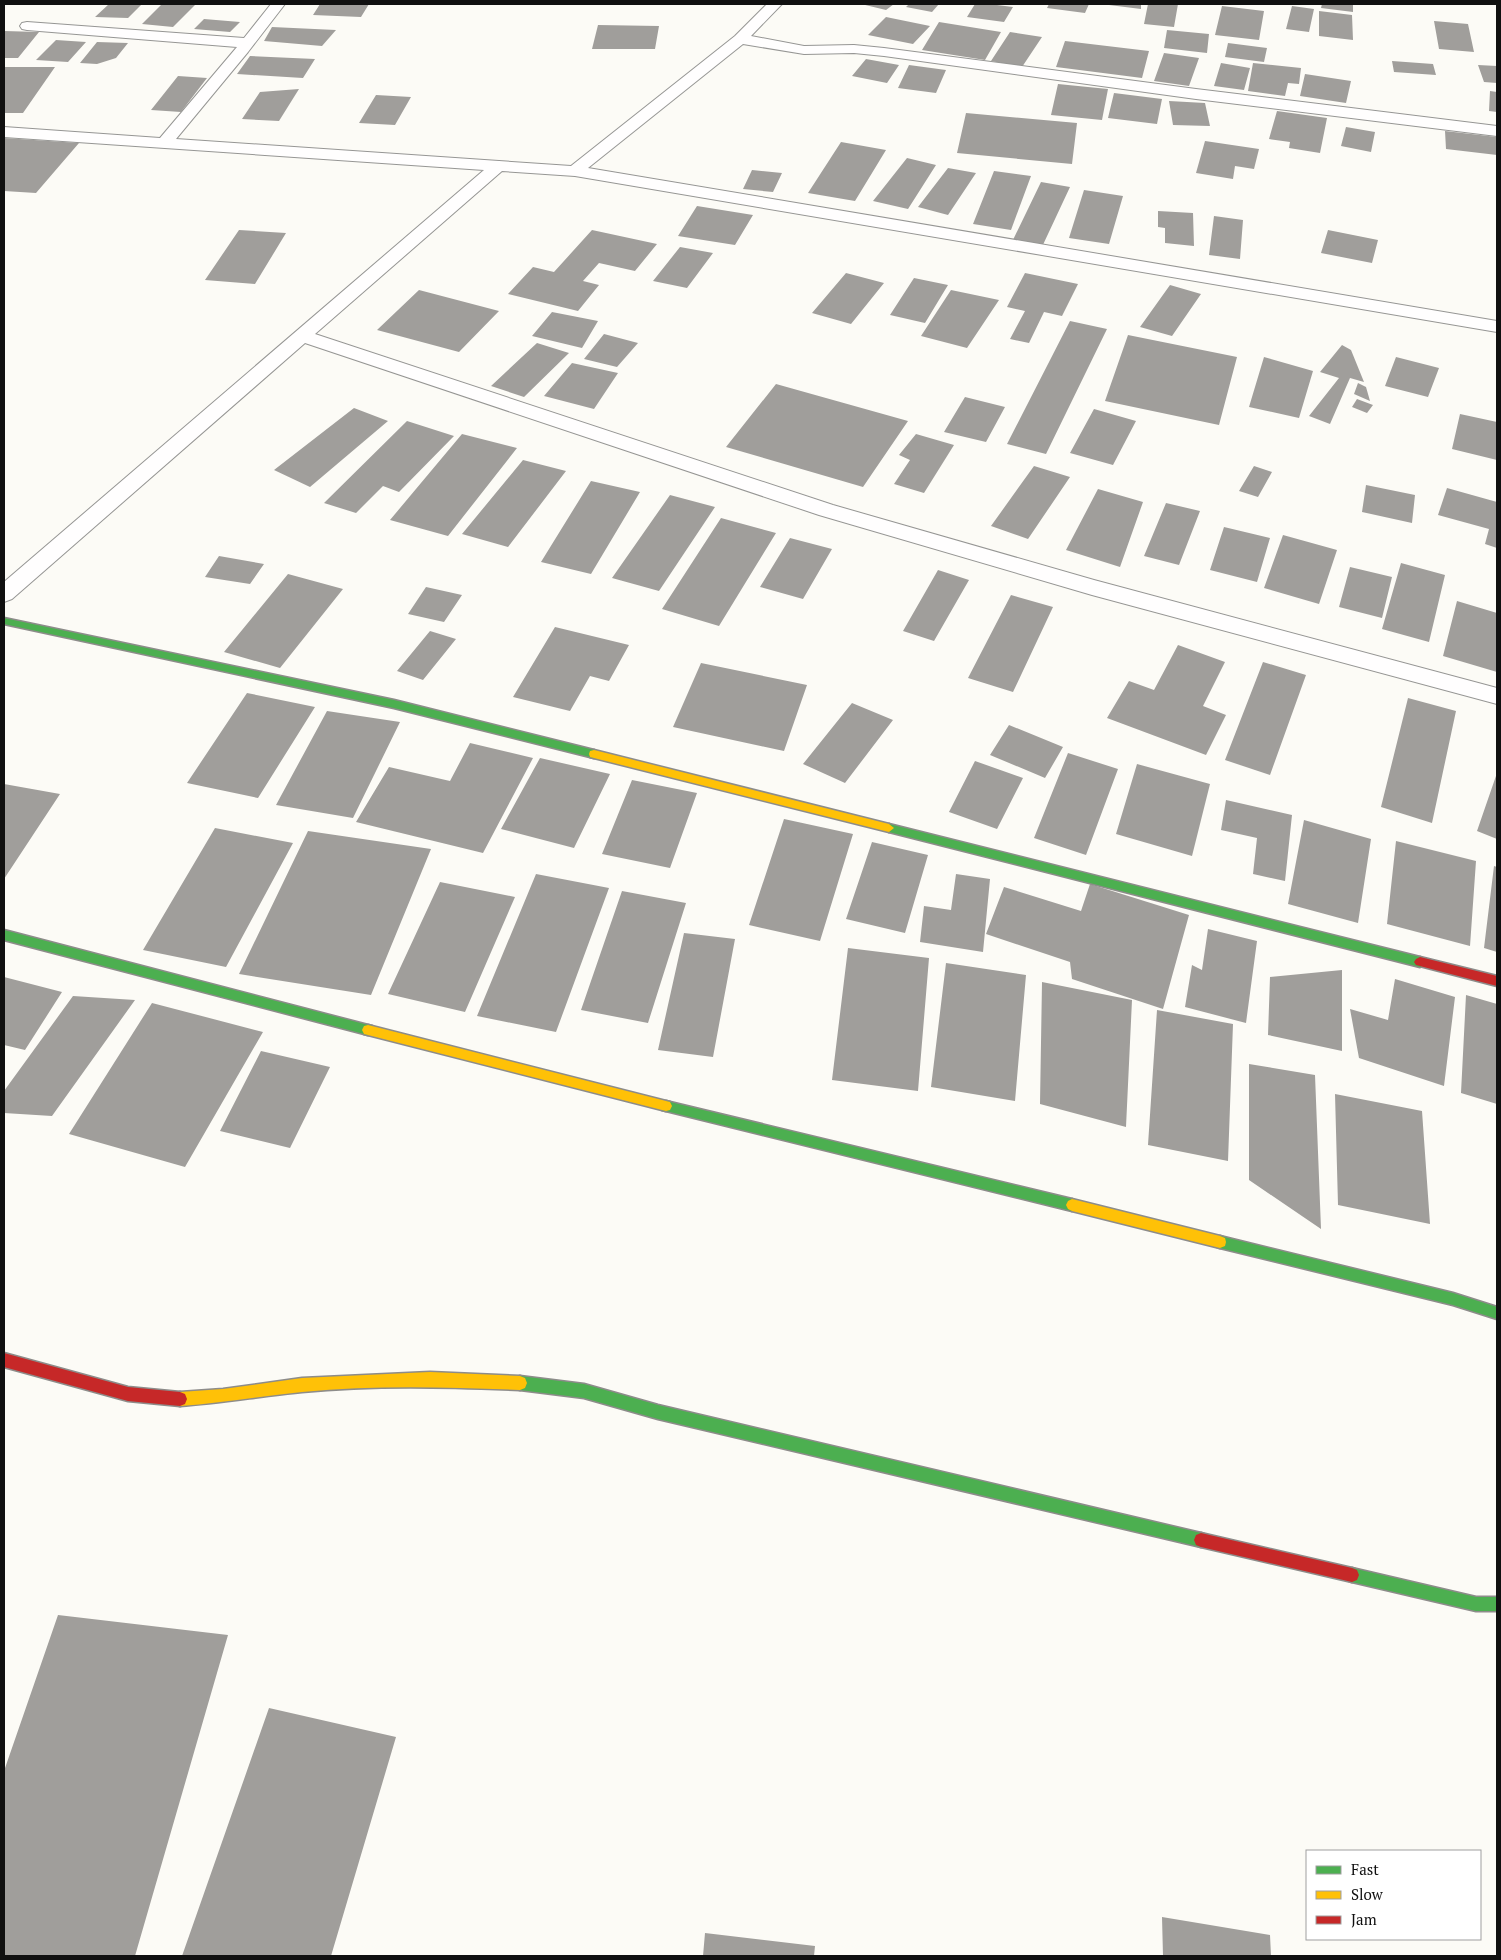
<svg xmlns="http://www.w3.org/2000/svg" width="1501" height="1960" font-family="'PT Serif',serif">
	<style>
		.building { fill: #a09e9b }
		.lines { fill: none; stroke-linecap: round; stroke-linejoin: round }
		.street-casing { stroke: #969694; stroke-width: 2 }
		.fast-casing { stroke: #8d8c8a; stroke-width: 3 }
		.slow-casing { stroke: #8d8c8a; stroke-width: 3 }
		.jam-casing { stroke: #8d8c8a; stroke-width: 3 }
		.street { fill: #fffefe; fill-rule: evenodd }
		.fast { fill: #4caf50; fill-rule: evenodd }
		.slow { fill: #ffc107; fill-rule: evenodd }
		.jam { fill: #c62828; fill-rule: evenodd }
	</style>
	<rect width="100%" height="100%" fill="#fcfbf6"/>
	<path class="building" d="M109 4H142L128 18 95 17Z
		M162 4H196L173 27 142 24Z
		M320 4H369L361 17 313 15Z
		M861 4H894L886 10Z
		M909 4H939L932 12 906 7Z
		M975 4H989L1013 7 1004 22 967 17Z
		M1049 4H1089L1085 13 1047 8Z
		M1101 4H1141V9Z
		M1148 4H1178L1174 27 1144 24Z
		M1322 4H1353V12L1321 8Z
		M1222 6 1264 11 1259 40 1215 35Z
		M1292 6 1314 9 1309 32 1286 29Z
		M1319 11 1352 15 1353 40 1319 36Z
		M886 17 930 26 913 44 868 35Z
		M204 19 240 22 230 32 194 29Z
		M1434 21 1468 24 1474 52 1439 49Z
		M939 22 1001 32 985 60 922 50Z
		M598 25 659 26 655 49H592Z
		M272 27 336 30 322 46 264 41Z
		M1167 30 1209 34 1207 53 1164 48Z
		M4 31 39 32 18 58H4Z
		M1010 32 1042 37 1022 67 991 61Z
		M56 40 86 42 68 62 36 60Z
		M1065 41 1149 51 1142 78 1056 67Z
		M97 42 128 43 116 58 97 64 80 63Z
		M1228 43 1267 48 1264 62 1225 57Z
		M1164 53 1199 58 1189 86 1154 81Z
		M250 56 315 59 303 78 237 74Z
		M866 59 899 65 887 83 852 76Z
		M1392 61 1433 64 1436 75 1394 72Z
		M1221 63 1250 68 1244 90 1214 86Z
		M1253 63 1301 68 1299 84 1288 83 1285 96 1248 91Z
		M909 65 946 70 936 93 898 88Z
		M1478 65 1497 66V83L1484 82Z
		M4 67H55L23 113H4Z
		M1305 74 1351 81 1346 103 1300 96Z
		M178 76 207 78 181 112 151 110Z
		M1058 84 1108 89 1102 120 1051 115Z
		M299 89 279 121 242 119 260 92Z
		M1490 91 1497 92V112L1489 111Z
		M1114 93 1162 99 1157 124 1108 118Z
		M376 95 411 97 395 125 359 123Z
		M1169 101 1205 103 1210 126 1173 125Z
		M1277 111 1327 118 1320 153 1289 148 1290 142 1269 139Z
		M966 113 1077 123 1072 164 957 153Z
		M1346 127 1375 132 1371 152 1341 146Z
		M1445 131 1497 137V155L1446 149Z
		M4 138 79 143 36 193 4 191Z
		M1205 141 1259 149 1254 169 1235 166 1233 179 1196 173Z
		M841 142 886 150 855 201 808 193Z
		M907 158 936 165 908 209 873 201Z
		M948 168 976 173 948 215 918 207Z
		M752 170 782 173 773 192 743 189Z
		M994 171 1031 176 1011 230 973 224Z
		M1041 182 1070 187 1041 249 1011 244Z
		M1084 190 1123 196 1109 244 1069 238Z
		M697 206 753 215 735 245 678 236Z
		M1158 211 1193 213 1194 246 1165 243V228L1158 227Z
		M1214 216 1243 220 1240 259 1209 255Z
		M239 230 286 233 255 284 205 280Z
		M592 230 657 244 635 271 599 263 583 281 599 285 578 311 508 294 533 267 554 272Z
		M1328 230 1378 240 1372 263 1321 253Z
		M680 247 713 253 687 288 653 281Z
		M846 273 884 283 851 324 812 313Z
		M1025 273 1078 284 1062 316 1044 312 1029 343 1010 339 1025 311 1007 307Z
		M914 278 948 285 925 323 890 315Z
		M1170 285 1201 294 1172 336 1140 327Z
		M419 290 499 311 459 352 377 330Z
		M951 290 999 300 967 348 921 336Z
		M552 312 598 321 582 348 532 336Z
		M1070 321 1107 329 1046 454 1007 444Z
		M604 334 638 343 617 367 584 359Z
		M1128 335 1237 357 1219 425 1105 401Z
		M537 343 569 353 524 397 491 386Z
		M1342 345 1351 350 1364 382 1350 378 1330 424 1309 416 1339 378 1320 372Z
		M1264 357 1313 371 1299 418 1249 407Z
		M1396 357 1439 368 1428 397 1385 386Z
		M572 363 618 373 594 409 544 396Z
		M1358 383 1366 387 1370 401 1354 394Z
		M776 384 908 421 863 487 726 447Z
		M965 397 1005 407 986 442 944 432Z
		M1357 399 1373 405 1367 413 1352 407Z
		M354 408 388 421 310 487 274 470Z
		M1094 409 1136 421 1113 465 1070 453Z
		M1460 414 1497 422V460L1452 449Z
		M407 421 454 436 399 492 383 486 356 513 324 503Z
		M462 434 517 448 448 536 390 520Z
		M916 434 954 445 924 493 894 484 910 460 899 455Z
		M523 460 566 471 508 547 462 534Z
		M1034 466 1070 477 1028 539 991 526Z
		M1254 466 1272 472 1258 497 1239 491Z
		M591 481 640 492 591 574 541 562Z
		M1366 485 1415 495 1412 523 1362 512Z
		M1447 488 1497 502V548L1485 544 1489 529 1438 515Z
		M1098 489 1143 502 1120 567 1066 550Z
		M670 495 715 507 659 591 612 578Z
		M1166 503 1200 511 1179 565 1144 556Z
		M721 518 776 533 719 626 662 609Z
		M1224 527 1270 538 1257 582 1210 570Z
		M1283 535 1337 550 1319 604 1264 588Z
		M790 538 832 549 803 599 760 587Z
		M219 556 264 564 250 584 205 577Z
		M1401 563 1445 575 1429 642 1382 629Z
		M1350 567 1392 577 1382 618 1339 607Z
		M938 570 969 580 934 641 903 631Z
		M288 574 343 589 280 668 224 652Z
		M426 587 462 595 444 622 408 614Z
		M1011 595 1053 607 1013 692 968 678Z
		M1457 601 1497 613V672L1443 656Z
		M555 627 629 645 609 681 590 676 570 711 513 697Z
		M430 631 456 639 423 680 397 671Z
		M1178 645 1225 662 1203 706 1226 715 1206 755 1107 718 1129 681 1154 690Z
		M1263 662 1306 675 1270 775 1225 760Z
		M701 663 807 685 784 751 673 727Z
		M247 693 315 707 258 798 187 783Z
		M1408 698 1456 711 1432 823 1381 807Z
		M852 703 893 720 845 783 803 764Z
		M327 711 400 722 353 818 276 805Z
		M1009 725 1063 747 1045 778 990 755Z
		M470 743 533 758 483 853 356 822 389 767 450 781Z
		M1068 753 1118 769 1086 855 1034 838Z
		M540 758 610 774 574 848 501 829Z
		M975 761 1023 778 997 829 949 812Z
		M1137 764 1210 784 1192 856 1116 834Z
		M1497 773V839L1477 831Z
		M632 780 697 793 670 868 602 854Z
		M4 784 60 794 4 879Z
		M1226 800 1292 815 1285 881 1253 874 1257 838 1221 830Z
		M784 819 853 834 820 941 749 925Z
		M1304 820 1371 839 1358 923 1288 904Z
		M215 828 293 843 226 967 143 950Z
		M308 831 431 849 371 995 239 974Z
		M1396 841 1476 861 1470 946 1387 924Z
		M872 842 928 855 905 933 846 919Z
		M1494 866 1497 867V952L1484 948Z
		M536 874 609 888 556 1032 477 1016Z
		M956 874 990 879 983 952 920 942 924 906 951 910Z
		M440 882 515 897 465 1012 388 994Z
		M1090 884 1189 915 1163 1009 1072 979 1070 962 986 934 1004 887 1081 911Z
		M622 891 686 903 648 1023 581 1010Z
		M1208 929 1257 941 1246 1023 1185 1007 1192 965 1202 970Z
		M684 933 735 939 713 1057 658 1050Z
		M848 948 929 958 918 1091 832 1080Z
		M946 963 1026 975 1015 1101 931 1087Z
		M1342 970V1051L1268 1035 1270 977Z
		M4 977 62 992 25 1050 4 1045Z
		M1395 979 1455 997 1444 1086 1359 1058 1350 1009 1388 1020Z
		M1042 982 1132 1000 1126 1127 1040 1104Z
		M1466 995 1497 1004V1104L1461 1093Z
		M73 996 135 1000 52 1116 4 1113V1091Z
		M152 1003 263 1032 185 1167 69 1134Z
		M1157 1010 1233 1024 1228 1161 1148 1145Z
		M261 1051 330 1067 290 1148 220 1131Z
		M1249 1064 1315 1075 1321 1229 1249 1180Z
		M1335 1094 1422 1111 1430 1224 1338 1205Z
		M58 1615 228 1635 135 1956H4V1771Z
		M269 1708 396 1737 331 1956H182Z
		M1162 1917 1270 1935 1271 1956H1163Z
		M705 1933 815 1946 814 1956H703Z"/>
	<g class="lines">
		<defs>
			<path id="street" d="M271 4H285L248 52 176 139 571 166 735 36 767 4H782L751 36 804 46 854 45 884 48 1196 89 1497 126V136L1196 99 884 56 854 53 804 54 743 44 588 168 1497 321V332L575 176 502 171 315 334 833 505 1094 580 1497 688V704L1092 595 819 515 305 343 12 599 4 602V582L484 170 4 137V127L160 138 237 47 27 30 22 29 20 26 22 23 27 22 244 38Z"/>
			<path id="fast" d="M4 618 394 700 594 750 599 754 594 758 394 708 4 624Z
				M889 824 1420 957 1424 959 1426 962 1424 965 1420 967 889 832 884 828Z
				M4 930 368 1025 372 1026 374 1030 372 1034 368 1035 4 940Z
				M666 1101 1072 1199 1076 1201 1078 1205 1076 1209 1072 1211 666 1111 662 1110 660 1106 662 1102Z
				M1220 1236 1453 1293 1497 1307V1319L1453 1305 1220 1248 1215 1246 1214 1242 1215 1238Z
				M520 1376 584 1384 658 1405 1201 1533 1206 1535 1208 1540 1206 1545 1201 1547 658 1419 584 1398 520 1390 515 1388 513 1383 515 1378Z
				M1352 1568 1476 1597H1497V1611H1476L1352 1582 1347 1580 1345 1575 1347 1570Z"/>
			<path id="slow" d="M594 750 889 824 894 828 889 832 590 757 589 754 590 751Z
				M368 1025 666 1101 670 1102 672 1106 670 1110 666 1111 368 1035 364 1034 362 1030 364 1026Z
				M1072 1199 1220 1236 1225 1238 1226 1242 1225 1246 1220 1248 1072 1211 1068 1209 1066 1205 1068 1201Z
				M430 1372 520 1376 525 1378 527 1383 525 1388 520 1390C447 1387 374 1385 302 1392 261 1396 221 1403 180 1406L175 1404 173 1399 175 1394 180 1392 223 1389 302 1378Z"/>
			<path id="jam" d="M1420 957 1497 976V986L1416 965 1414 962 1416 959Z
				M4 1353 128 1387 180 1392 185 1394 187 1399 185 1404 180 1406 128 1401 4 1367Z
				M1201 1533 1352 1568 1357 1570 1359 1575 1357 1580 1352 1582 1201 1547 1196 1545 1194 1540 1196 1535Z"/>
		</defs>
		<use href="#street" class="street-casing"/>
		<use href="#fast" class="fast-casing"/>
		<use href="#slow" class="slow-casing"/>
		<use href="#jam" class="jam-casing"/>
		<use href="#street" class="street"/>
		<use href="#fast" class="fast"/>
		<use href="#slow" class="slow"/>
		<use href="#jam" class="jam"/>
	</g>
	<rect width="1501" height="1960" fill="none" stroke="#101010" stroke-width="10"/>
	<rect x="1306" y="1850" width="175" height="90" fill="#ffffff" stroke="#9f9f9f"/>
	<rect x="1316" y="1866" width="25" height="8" fill="#4caf50" stroke="#9f9f9f"/>
	<text x="1351" y="1875" font-size="15" fill="#101010">Fast</text>
	<rect x="1316" y="1891" width="25" height="8" fill="#ffc107" stroke="#9f9f9f"/>
	<text x="1351" y="1900" font-size="15" fill="#101010">Slow</text>
	<rect x="1316" y="1916" width="25" height="8" fill="#c62828" stroke="#9f9f9f"/>
	<text x="1351" y="1925" font-size="15" fill="#101010">Jam</text>
</svg>
